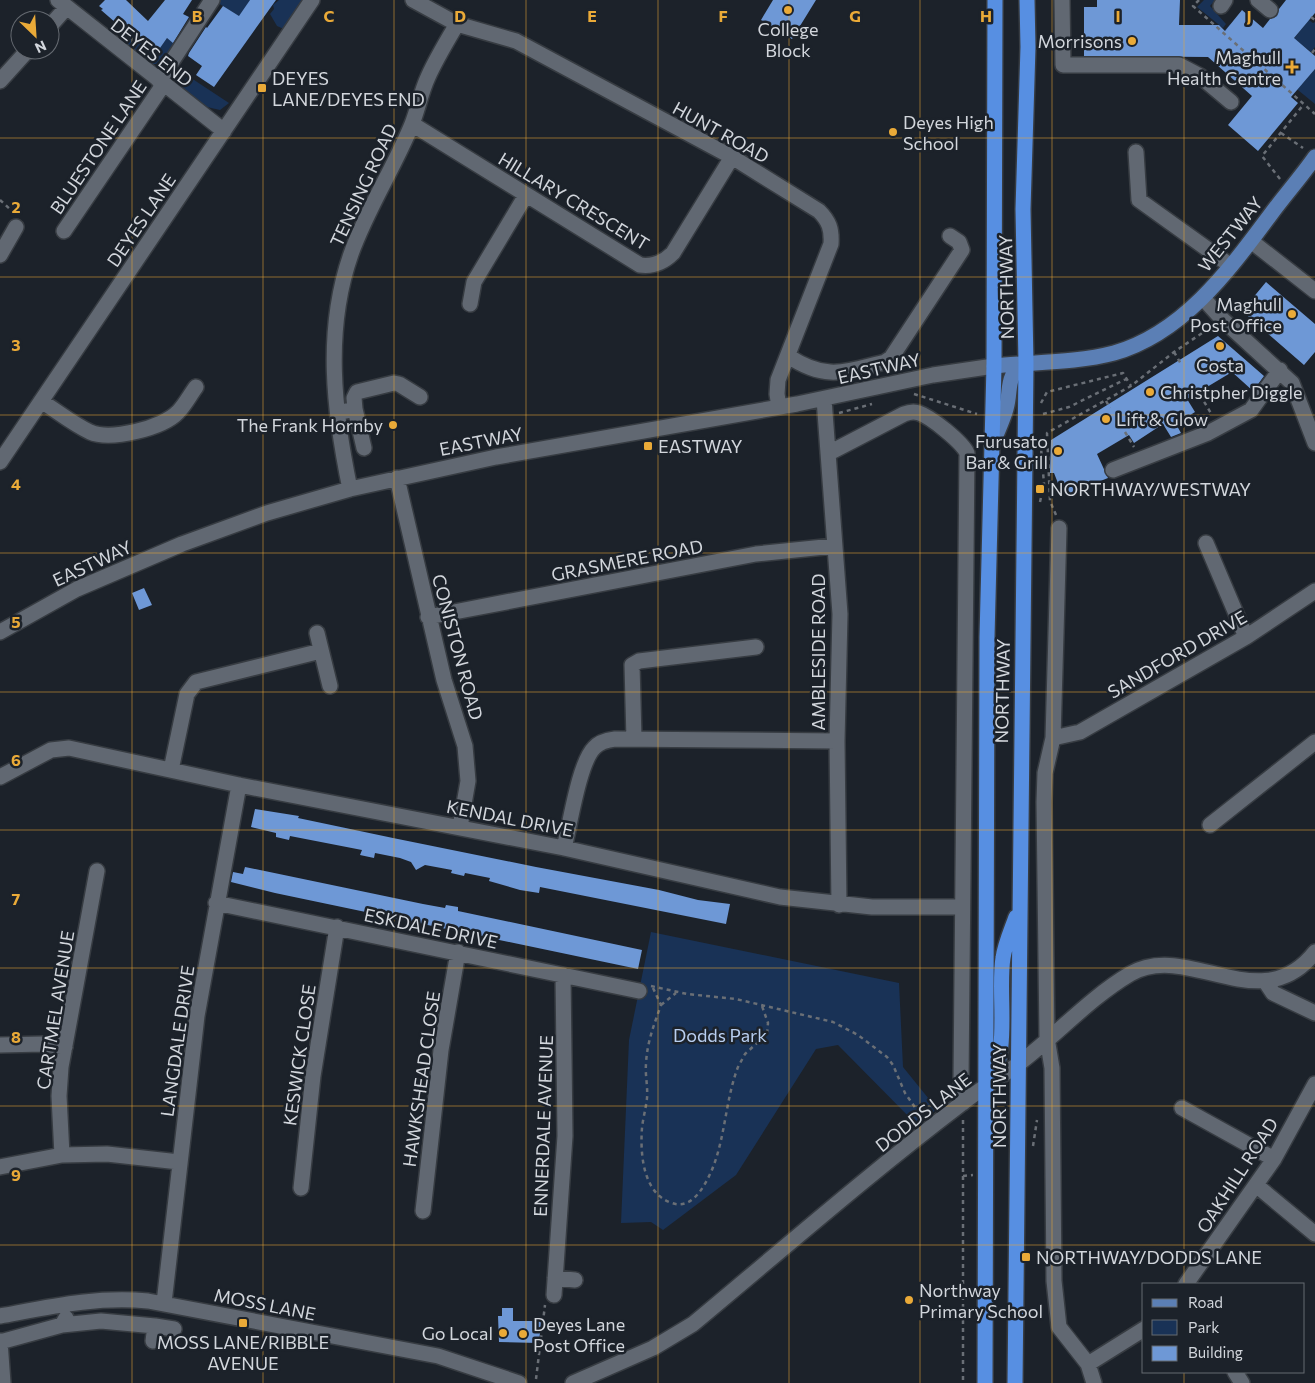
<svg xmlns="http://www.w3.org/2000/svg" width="1315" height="1383" font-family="Commissioner,sans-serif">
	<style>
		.green { fill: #193256 }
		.building { fill: #6e98d6 }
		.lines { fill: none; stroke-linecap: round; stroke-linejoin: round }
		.minor-casing { stroke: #373c42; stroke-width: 18 }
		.major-casing { stroke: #373c42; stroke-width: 18 }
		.highway-casing { stroke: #373c42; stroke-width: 18 }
		.path { stroke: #6a6f76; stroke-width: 2.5; stroke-dasharray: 4 4; stroke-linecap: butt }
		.minor { stroke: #616872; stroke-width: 15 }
		.major { stroke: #5b7fb5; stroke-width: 15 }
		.highway { stroke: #578fe2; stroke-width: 15 }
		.grid { fill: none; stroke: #eaaa38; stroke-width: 1; stroke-opacity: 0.55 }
		.poi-dot { fill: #eaaa38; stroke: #1c222a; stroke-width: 2 }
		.labels { text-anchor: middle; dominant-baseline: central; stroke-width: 5; stroke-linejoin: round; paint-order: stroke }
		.poi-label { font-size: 18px; fill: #d2d6dc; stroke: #1c222a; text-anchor: start }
		.street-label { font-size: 18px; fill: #d2d6dc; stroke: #1c222a }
		.park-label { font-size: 18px; fill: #b8cef0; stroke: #1c222a }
		.grid-label { font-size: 16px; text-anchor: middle; font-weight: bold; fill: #eaaa38; stroke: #1c222a; stroke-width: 5; stroke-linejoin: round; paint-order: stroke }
	</style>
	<rect width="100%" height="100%" fill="#1c222a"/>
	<path class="green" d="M220 0H250L247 5 252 9 251 24 218 3Z
		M279 0H303L284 29 277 26 270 14 274 9 273 5Z
		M1204 0H1215L1210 6 1226 24 1223 28 1197 7Z
		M1309 20 1313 23 1315 22V47L1311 52 1297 41 1291 42Z
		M1230 24 1302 84 1315 69V104L1225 30Z
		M136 27 159 49 167 38 177 45 162 64H153L125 43Z
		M188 76 229 103 220 110 207 107 180 87Z
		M651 932 899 983 903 1067 937 1109 917 1125 838 1045 816 1049 736 1175 663 1230 651 1222 621 1223 629 1040Z"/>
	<path class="building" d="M105 0H126L148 21 165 0H192L183 14 189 17 173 43 167 38 160 48 144 52 142 38 117 22 116 23 101 10 103 9 99 6Z
		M250 0H276L214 87 196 75 202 66 188 56 189 53 206 27 207 28 223 6 239 16Z
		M773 0H816L792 39 761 20Z
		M1097 0H1180L1179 25H1219L1225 31 1242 10 1263 28 1270 19 1277 16 1279 9 1286 0H1315V13L1294 38 1315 56V69L1291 97 1298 103 1258 151 1228 125 1252 96 1208 57 1084 56V7H1097Z
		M1266 282 1315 324V352L1304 365 1242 311Z
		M1218 336 1264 376 1253 391 1232 372 1187 399 1195 412 1176 424 1181 433 1171 437 1163 424 1134 443 1129 435 1097 454 1108 478 1063 496 1054 473H1050L1051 440Z
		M144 588 152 605 139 610 132 593Z
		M255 809 299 816 298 818 393 838 536 867 659 890 698 900 730 904 726 924 540 887 539 893 520 890 489 881 490 878 465 873 464 876 451 873 452 870 425 865 416 870 411 862 400 858 375 853 374 858 360 855 362 850 290 836 289 840 276 837V833L251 827Z
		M245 867 423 904 445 908 446 905 458 907V911L642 950 638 969 275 893 231 882 233 872 243 874Z
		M502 1308H513V1321H541L539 1343 499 1342 498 1316H502Z"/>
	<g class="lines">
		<defs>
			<path id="minor" d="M58 0 224 131
				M413 0 457 24 516 41 732 157 819 211C829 221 832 229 831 244L778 380 777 394 779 407
				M1062 0 1063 65H1179L1200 76 1231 102
				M1258 0 1270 10
				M1221 6 1225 0
				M50 26 66 8
				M0 81 28 50
				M159 81 212 0
				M412 124 640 265C654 267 664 262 673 253L732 157
				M1136 152 1139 200 1231 266
				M64 231 163 85
				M1251 241 1315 291
				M0 255 16 227
				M1203 298 1222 319 1292 383 1315 443
				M470 304 474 282 526 195
				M788 356C826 381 844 372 885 362L891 358 962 250 959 242 950 236
				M824 399 840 614 837 741 839 905
				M41 401C57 411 73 424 90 432 111 441 163 428 178 412 185 405 190 395 196 387
				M355 409 354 398 357 392 394 383 399 384 420 397
				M346 411 355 409 364 448
				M829 453 904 414C909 412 914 411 919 413 931 417 962 442 967 453L961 1081 963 1103
				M0 462 312 0
				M1113 470 1208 433 1251 410 1280 370
				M397 478 444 680 465 746 468 781 460 827
				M350 489C334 412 324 331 351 254 367 209 394 168 412 124 418 109 421 92 428 77 436 59 447 41 457 24
				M1059 528 1053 738 1045 773 1044 802 1047 1038 1052 1068 1054 1281 1059 1327 1088 1364 1094 1383
				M1206 543 1246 637
				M428 617 756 554 834 546
				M0 632 77 589 182 544 267 513 350 489 496 457 797 404 933 375 994 366
				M317 633 330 686
				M1053 738 1080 732 1246 637 1315 591
				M634 739 632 665 639 661 756 647
				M171 770 187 694 196 682 321 651
				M0 777 51 750 69 748 239 785 564 848 780 897 872 907H962
				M1210 825 1315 742
				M564 848C570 825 579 763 594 748 599 742 607 740 615 739L837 741
				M216 903 639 991
				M1265 981 1273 993 1315 1013
				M0 1045 43 1044 65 1047
				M1182 1108 1274 1159
				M62 1155 59 1096 61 1067 97 871
				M0 1167 62 1155 107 1154 179 1162
				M1256 1185 1315 1234
				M301 1188 313 1076 337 927
				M423 1211 441 1050 458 952
				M555 1278 575 1280
				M1186 1284 1274 1159 1315 1084
				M554 1295 565 1136 563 975
				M164 1303 197 1016 239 785
				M0 1316C49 1307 97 1296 148 1301L438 1356 519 1383
				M62 1325 101 1321 155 1326
				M0 1341 3 1383
				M153 1341 155 1326 174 1329
				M0 1342 62 1325 66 1318
				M1088 1364 1144 1329
				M1235 1372 1242 1383
				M573 1383 653 1348 693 1324C782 1250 869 1174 961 1104 979 1090 999 1078 1017 1065 1056 1036 1088 999 1130 974 1188 940 1261 1021 1315 952"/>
			<path id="major" d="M994 366C1033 362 1076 363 1114 353 1184 333 1230 269 1271 214 1285 195 1301 177 1315 157
				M993 443C997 432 1003 420 1006 409 1012 389 1004 376 1026 363"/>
			<path id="highway" d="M986 1086C1012 1058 997 994 1003 958 1005 944 1011 931 1016 917
				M985 1383 987 637 994 366 995 0
				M1015 1383 1026 363 1023 209 1028 47 1027 0"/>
		</defs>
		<use href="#minor" class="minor-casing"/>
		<use href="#major" class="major-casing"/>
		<use href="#highway" class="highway-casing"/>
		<path class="path" d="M1199 0 1193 6 1315 114
			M1311 17 1315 20
			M1312 53 1315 49
			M1281 133 1303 148
			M1280 179 1262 156 1304 104
			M0 200 11 210
			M1174 352 1181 364
			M1196 388 1212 415
			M914 394 977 414
			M1106 401 1110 408
			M1041 403 1047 392 1123 373 1131 386
			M839 413 872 404
			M1043 414 1069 407 1126 379
			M1125 432 1134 447
			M1040 502 1044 484 1041 448
			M1056 515 1050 501 1047 433 1131 386 1174 352 1211 327
			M651 986 687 994 736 999 833 1022 858 1035 887 1057 893 1065 905 1093 921 1116
			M653 988 661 1005C654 1025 647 1042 646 1064 645 1075 648 1087 647 1098 646 1108 643 1118 642 1128 640 1154 643 1194 672 1203 686 1208 696 1198 703 1187 726 1151 723 1106 738 1067L745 1054 767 1034 768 1023 762 1006
			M661 1005 676 993
			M963 1120V1383
			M1033 1146 1037 1120
			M963 1176 973 1175
			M536 1379 545 1305"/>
		<use href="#minor" class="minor"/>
		<use href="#major" class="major"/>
		<use href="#highway" class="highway"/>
	</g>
	<path class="grid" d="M132 0V1383M263 0V1383M394 0V1383M526 0V1383M658 0V1383M789 0V1383M920 0V1383M1052 0V1383M1184 0V1284M0 138H1315M0 277H1315M0 415H1315M0 553H1315M0 692H1315M0 830H1315M0 968H1315M0 1106H1315M0 1245H1315M1184 1372V1383"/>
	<g class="poi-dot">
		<circle cx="788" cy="10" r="5"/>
		<circle cx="1132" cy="41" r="5"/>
		<path d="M1289.5 59.5h5v5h5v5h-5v5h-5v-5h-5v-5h5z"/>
		<rect x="257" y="83" width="10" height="10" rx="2.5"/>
		<circle cx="893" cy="132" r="5"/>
		<circle cx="1292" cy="314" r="5"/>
		<circle cx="1220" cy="346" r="5"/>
		<circle cx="1150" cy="392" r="5"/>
		<circle cx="1106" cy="419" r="5"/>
		<circle cx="393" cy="425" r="5"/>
		<rect x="643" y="441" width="10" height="10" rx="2.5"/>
		<circle cx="1058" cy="451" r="5"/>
		<rect x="1035" y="484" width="10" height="10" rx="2.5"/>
		<rect x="1021" y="1252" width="10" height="10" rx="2.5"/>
		<circle cx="909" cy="1300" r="5"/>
		<rect x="238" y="1318" width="10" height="10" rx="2.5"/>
		<circle cx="503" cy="1333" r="5"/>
		<circle cx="523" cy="1334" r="5"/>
	</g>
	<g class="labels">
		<g class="poi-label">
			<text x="788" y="29" text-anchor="middle">College<tspan x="788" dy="21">Block</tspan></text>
			<text x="1122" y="41" text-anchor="end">Morrisons</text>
			<text x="1281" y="57" text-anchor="end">Maghull<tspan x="1281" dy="21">Health Centre</tspan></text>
			<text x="272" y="78">DEYES<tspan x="272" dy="21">LANE/DEYES END</tspan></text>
			<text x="903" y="122">Deyes High<tspan x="903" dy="21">School</tspan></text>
			<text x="1282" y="304" text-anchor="end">Maghull<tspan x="1282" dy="21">Post Office</tspan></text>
			<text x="1220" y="365" text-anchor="middle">Costa</text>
			<text x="1160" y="392">Christpher Diggle</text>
			<text x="1116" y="419">Lift &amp; Glow</text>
			<text x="383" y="425" text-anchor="end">The Frank Hornby</text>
			<text x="1048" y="441" text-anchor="end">Furusato<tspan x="1048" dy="21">Bar &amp; Grill</tspan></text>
			<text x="658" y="446">EASTWAY</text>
			<text x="1050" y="489">NORTHWAY/WESTWAY</text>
			<text x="1036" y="1257">NORTHWAY/DODDS LANE</text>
			<text x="919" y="1290">Northway<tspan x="919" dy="21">Primary School</tspan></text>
			<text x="533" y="1324">Deyes Lane<tspan x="533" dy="21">Post Office</tspan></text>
			<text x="493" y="1333" text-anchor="end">Go Local</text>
			<text x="243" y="1342" text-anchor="middle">MOSS LANE/RIBBLE<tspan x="243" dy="21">AVENUE</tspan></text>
		</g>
		<g class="street-label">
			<text transform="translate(152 52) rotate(38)">DEYES END</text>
			<text transform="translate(721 132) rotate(29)">HUNT ROAD</text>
			<text transform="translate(98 147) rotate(-56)">BLUESTONE LANE</text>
			<text transform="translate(363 185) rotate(-65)">TENSING ROAD</text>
			<text transform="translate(574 201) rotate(31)">HILLARY CRESCENT</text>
			<text transform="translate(141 220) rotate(-56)">DEYES LANE</text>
			<text transform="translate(1230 234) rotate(-51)">WESTWAY</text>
			<text transform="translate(1006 287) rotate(-91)">NORTHWAY</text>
			<text transform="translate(879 368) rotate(-13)">EASTWAY</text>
			<text transform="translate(481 441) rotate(-11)">EASTWAY</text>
			<text transform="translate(627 560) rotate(-11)">GRASMERE ROAD</text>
			<text transform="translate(92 563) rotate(-25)">EASTWAY</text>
			<text transform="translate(458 647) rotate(75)">CONISTON ROAD</text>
			<text transform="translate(818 652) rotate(-90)">AMBLESIDE ROAD</text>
			<text transform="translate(1177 654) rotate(-30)">SANDFORD DRIVE</text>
			<text transform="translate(1002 691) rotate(-89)">NORTHWAY</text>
			<text transform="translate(510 818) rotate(11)">KENDAL DRIVE</text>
			<text transform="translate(431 928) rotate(12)">ESKDALE DRIVE</text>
			<text transform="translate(55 1010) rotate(-81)">CARTMEL AVENUE</text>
			<text transform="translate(177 1041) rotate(-82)">LANGDALE DRIVE</text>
			<text transform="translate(299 1055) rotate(-82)">KESWICK CLOSE</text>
			<text transform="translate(421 1079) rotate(-82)">HAWKSHEAD CLOSE</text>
			<text transform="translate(999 1096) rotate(-90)">NORTHWAY</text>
			<text transform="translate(923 1112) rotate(-38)">DODDS LANE</text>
			<text transform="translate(543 1126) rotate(-88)">ENNERDALE AVENUE</text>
			<text transform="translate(1237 1175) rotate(-57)">OAKHILL ROAD</text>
			<text transform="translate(265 1304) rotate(11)">MOSS LANE</text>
		</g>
		<g class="park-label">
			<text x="720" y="1035">Dodds Park</text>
		</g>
	</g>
	<g class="grid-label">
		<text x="197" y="22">B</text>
		<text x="329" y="22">C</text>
		<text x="460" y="22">D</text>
		<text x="592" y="22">E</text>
		<text x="723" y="22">F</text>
		<text x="855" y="22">G</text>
		<text x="986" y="22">H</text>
		<text x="1118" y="22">I</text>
		<text x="1249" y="22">J</text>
		<text x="16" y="213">2</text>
		<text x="16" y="351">3</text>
		<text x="16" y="490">4</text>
		<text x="16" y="628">5</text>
		<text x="16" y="766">6</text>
		<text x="16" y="905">7</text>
		<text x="16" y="1043">8</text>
		<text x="16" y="1181">9</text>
	</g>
	<rect x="1142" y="1283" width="162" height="90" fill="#1c222a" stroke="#656a71"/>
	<rect x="1152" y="1299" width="25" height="8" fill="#5b7fb5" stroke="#656a71"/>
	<text x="1188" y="1308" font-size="15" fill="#d2d6dc">Road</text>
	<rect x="1152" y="1320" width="25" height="15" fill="#193256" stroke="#656a71"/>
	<text x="1188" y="1333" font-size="15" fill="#d2d6dc">Park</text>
	<rect x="1152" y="1346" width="25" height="15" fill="#6e98d6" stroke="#656a71"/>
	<text x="1188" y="1358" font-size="15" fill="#d2d6dc">Building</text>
	<g transform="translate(35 35) rotate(155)"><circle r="24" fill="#1c222a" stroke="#656a71"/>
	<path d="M0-4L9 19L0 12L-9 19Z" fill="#eaaa38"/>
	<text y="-8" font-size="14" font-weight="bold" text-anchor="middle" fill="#d2d6dc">N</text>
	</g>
</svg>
